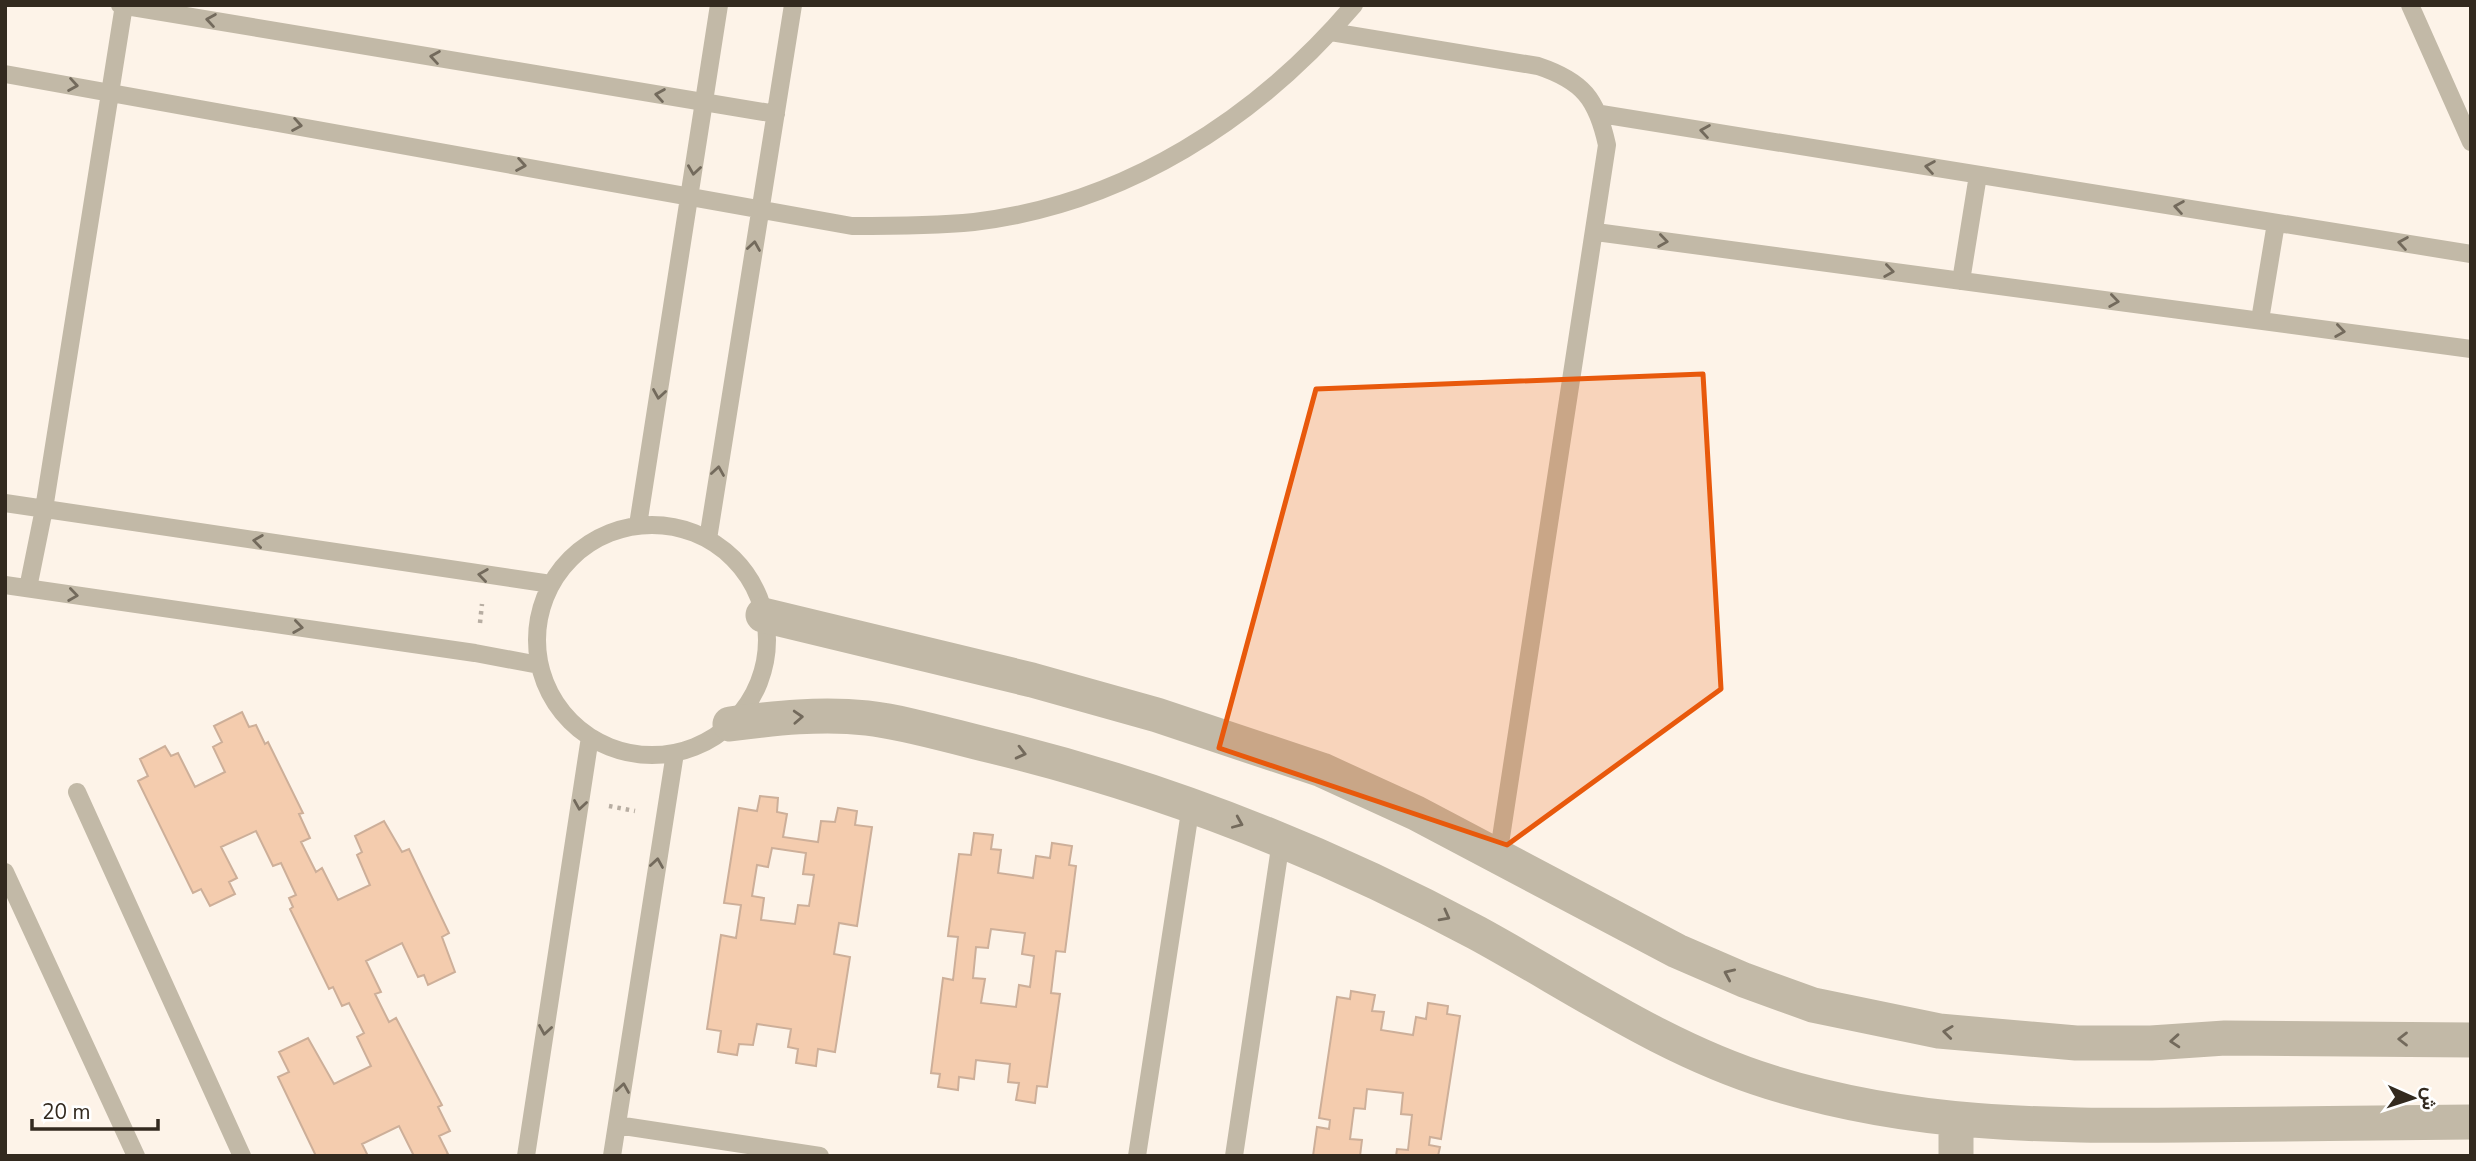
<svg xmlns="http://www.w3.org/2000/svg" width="2476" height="1161" font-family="'Nunito Sans',Vazirmatn,sans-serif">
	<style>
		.building { fill: #f4ccae; stroke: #cdaf99; stroke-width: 2; fill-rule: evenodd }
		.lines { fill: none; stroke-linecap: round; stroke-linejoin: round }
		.path { stroke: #b7ada2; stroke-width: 4.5; stroke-dasharray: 3.5 5; stroke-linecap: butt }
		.lane { stroke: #c2b9a7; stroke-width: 18 }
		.street { stroke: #c2b9a7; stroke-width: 35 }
		.oneway { stroke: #736a5c }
		.marked { fill: #e8590c; fill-opacity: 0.2; stroke: #e8590c; stroke-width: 5; stroke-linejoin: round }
	</style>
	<rect width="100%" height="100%" fill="#fdf3e8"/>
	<path class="building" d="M242 712 249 727 256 725 265 744 268 742 303 813 299 814 310 838 301 842 316 872 322 868 338 900 370 885 357 855 362 852 355 836 384 821 402 852 409 849 449 933 442 937 455 972 428 985 424 975 418 977 402 943 366 961 381 992 375 994 389 1022 396 1018 442 1105 438 1107 450 1131 439 1136 448 1154 444 1156H414L399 1126 362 1144 368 1156H316L278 1077 289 1072 279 1052 308 1038 334 1084 371 1066 357 1037 364 1033 349 1003 342 1006 333 987 329 989 290 909 293 907 289 898 296 895 281 863 273 866 256 831 221 847 237 878 229 882 235 894 210 906 201 889 193 893 138 781 148 776 140 759 165 746 171 756 178 753 195 787 225 772 213 747 222 742 214 726Z
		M760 796 778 798 777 812 787 814 783 837 818 842 821 821 835 822 838 808 857 811 855 825 872 827 857 926 839 923 834 954 850 957 835 1052 818 1049 816 1066 796 1063 798 1049 788 1047 791 1029 757 1024 753 1045 739 1044 737 1055 718 1052 721 1031 707 1029 721 935 736 938 741 905 724 903 739 808 757 811ZM772 848 806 853 803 874 814 875 809 906 798 905 795 924 761 920 764 898 752 896 757 865 768 867Z
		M974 833 993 835 991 849 1001 850 998 873 1033 878 1036 856 1050 858 1052 843 1072 846 1069 865 1076 866 1065 952 1056 951 1051 993 1060 994 1047 1087 1037 1086 1035 1103 1016 1100 1019 1083 1008 1082 1010 1064 976 1060 974 1079 959 1077 958 1090 938 1087 940 1074 931 1073 943 978 953 980 958 937 948 936 959 854 971 855ZM991 929 1025 933 1022 954 1034 956 1030 987 1019 985 1016 1007 981 1003 985 979 973 978 976 947 988 948Z
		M1351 991 1375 995 1372 1011 1384 1012 1381 1030 1413 1035 1416 1017 1426 1019 1428 1003 1448 1006 1447 1014 1460 1016 1441 1139 1430 1137 1429 1145 1440 1147 1438 1156H1396L1397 1149 1408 1150 1412 1115 1401 1114 1403 1093 1367 1089 1365 1109 1354 1108 1350 1139 1362 1140 1360 1156H1313L1317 1127 1329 1129 1330 1120 1319 1118 1337 997 1350 999Z"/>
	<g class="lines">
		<path class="path" d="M480 623 482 604
			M609 806 635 811"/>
		<path class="lane" d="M120 5 776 114
			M2410 5 2471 142
			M1331 32 1538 66C1583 81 1597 99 1607 145L1498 857
			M5 74 852 226C893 226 933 226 974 222 1125 204 1257 119 1354 5
			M1601 114 2471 254
			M1596 232 2471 349
			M1961 281 1978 175
			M2260 320 2276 223
			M5 503 551 584
			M638 525 719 5
			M537 640a115 115 0 1 1 230 0a115 115 0 1 1-230 0Z
			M708 539 793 5
			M5 585 475 653 539 665
			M28 588 44 509 124 5
			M77 792 242 1156
			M5 872 136 1156
			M617 1125 820 1156
			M526 1156 590 737
			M612 1156 675 753
			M1137 1156 1191 805
			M1234 1156 1281 841"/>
		<path class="street" d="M763 615 1032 680 1157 715 1322 770 1416 813 1677 951 1744 980 1813 1005 1939 1031 2076 1043H2151L2225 1038 2471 1040
			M730 724C776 718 821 713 867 718 909 723 950 736 992 746 1161 787 1324 851 1477 933 1574 986 1664 1049 1770 1082 1913 1126 2040 1126 2187 1125 2282 1124 2376 1123 2471 1122
			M1956 1156V1121"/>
	</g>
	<defs><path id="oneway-chevron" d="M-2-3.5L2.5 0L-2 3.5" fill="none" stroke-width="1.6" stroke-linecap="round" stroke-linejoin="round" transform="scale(1.75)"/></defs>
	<g class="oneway">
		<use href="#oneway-chevron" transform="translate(211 20) rotate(-171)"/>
		<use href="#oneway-chevron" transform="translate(435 57) rotate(-171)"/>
		<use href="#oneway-chevron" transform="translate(73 85) rotate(9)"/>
		<use href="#oneway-chevron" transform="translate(660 95) rotate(-171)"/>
		<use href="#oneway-chevron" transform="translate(297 125) rotate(10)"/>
		<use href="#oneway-chevron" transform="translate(1705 131) rotate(-171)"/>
		<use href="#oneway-chevron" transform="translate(521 165) rotate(10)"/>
		<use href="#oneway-chevron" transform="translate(1930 167) rotate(-171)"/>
		<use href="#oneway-chevron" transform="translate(694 170) rotate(98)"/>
		<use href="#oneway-chevron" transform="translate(2179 207) rotate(-171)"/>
		<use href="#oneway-chevron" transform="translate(1663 241) rotate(8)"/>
		<use href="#oneway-chevron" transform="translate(2403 243) rotate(-171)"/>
		<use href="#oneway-chevron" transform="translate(754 246) rotate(-81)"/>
		<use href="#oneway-chevron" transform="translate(1889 271) rotate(8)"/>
		<use href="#oneway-chevron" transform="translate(2114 301) rotate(8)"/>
		<use href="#oneway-chevron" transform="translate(2340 331) rotate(8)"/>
		<use href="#oneway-chevron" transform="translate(659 394) rotate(99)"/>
		<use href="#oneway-chevron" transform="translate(718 471) rotate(-81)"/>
		<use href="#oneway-chevron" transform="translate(258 541) rotate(-172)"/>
		<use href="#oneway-chevron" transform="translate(483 575) rotate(-172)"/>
		<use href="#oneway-chevron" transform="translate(73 595) rotate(8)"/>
		<use href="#oneway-chevron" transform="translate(298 627) rotate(8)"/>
		<use href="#oneway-chevron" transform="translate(798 717) rotate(-3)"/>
		<use href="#oneway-chevron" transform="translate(1021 753) rotate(14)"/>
		<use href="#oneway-chevron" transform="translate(580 805) rotate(99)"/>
		<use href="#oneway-chevron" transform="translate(1238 823) rotate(23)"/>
		<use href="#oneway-chevron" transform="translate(657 863) rotate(-81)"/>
		<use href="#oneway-chevron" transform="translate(1445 916) rotate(28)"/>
		<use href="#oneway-chevron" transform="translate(1729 974) rotate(-156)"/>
		<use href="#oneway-chevron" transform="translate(545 1030) rotate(99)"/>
		<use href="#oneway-chevron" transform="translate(1948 1032) rotate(-173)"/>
		<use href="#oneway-chevron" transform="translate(2403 1039) rotate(-180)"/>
		<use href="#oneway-chevron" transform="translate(2175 1041) rotate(176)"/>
		<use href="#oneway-chevron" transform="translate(623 1088) rotate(-81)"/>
	</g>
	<path class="marked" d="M1703 374 1721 689 1507 845 1219 748 1316 389Z"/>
	<rect width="2476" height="1161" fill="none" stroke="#332a1f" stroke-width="14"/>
	<g transform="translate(2413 1098) rotate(93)" stroke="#ffffff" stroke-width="5" paint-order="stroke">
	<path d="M0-5L12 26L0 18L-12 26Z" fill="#332a1f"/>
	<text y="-10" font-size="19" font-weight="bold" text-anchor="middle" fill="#332a1f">ش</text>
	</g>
	<path d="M32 1119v10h126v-10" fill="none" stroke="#332a1f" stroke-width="3.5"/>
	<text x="42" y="1119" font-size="21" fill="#332a1f" stroke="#ffffff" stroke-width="5" paint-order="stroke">20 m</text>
</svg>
